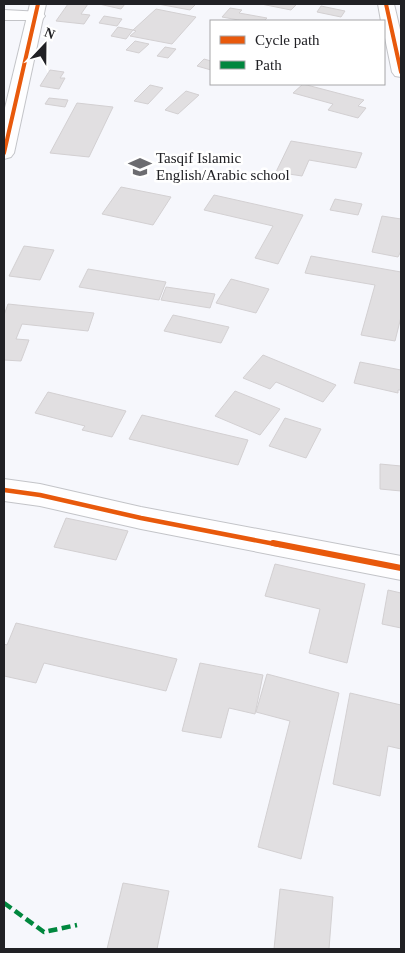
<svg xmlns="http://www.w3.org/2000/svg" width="405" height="953" font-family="Georgia,serif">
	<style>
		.building { fill: #e1dfe1; stroke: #d3d0d2 }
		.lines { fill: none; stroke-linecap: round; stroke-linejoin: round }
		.minor-casing { stroke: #c3c4c8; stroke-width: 2 }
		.tertiary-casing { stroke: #c3c4c8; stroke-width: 2 }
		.minor { fill: #fefeff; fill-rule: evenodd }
		.tertiary { fill: #fefeff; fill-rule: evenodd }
		.quiet { stroke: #00873e; stroke-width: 4.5; stroke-dasharray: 9 4.5; stroke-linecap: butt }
		.cycleway-far2-casing { stroke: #fff; stroke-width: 5.5 }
		.cycleway-far1-casing { stroke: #fff; stroke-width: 8 }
		.cycleway-casing { stroke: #fff; stroke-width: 9 }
		.cycleway-far2 { stroke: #e8590c; stroke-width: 4 }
		.cycleway-far1 { stroke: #e8590c; stroke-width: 4.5 }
		.cycleway { stroke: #e8590c; stroke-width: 6 }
		.labels { text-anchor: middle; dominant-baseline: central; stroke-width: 5; stroke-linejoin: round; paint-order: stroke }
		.far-poi-label { font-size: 15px; fill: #212125; stroke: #fff; text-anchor: start }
	</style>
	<rect width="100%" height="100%" fill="#f6f7fc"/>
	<path class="building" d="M68 4H88L81 14 90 15 84 24 56 21Z
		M99 4H125L121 9Z
		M158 4H196L190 10Z
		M261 4H291L296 5 291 10Z
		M321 6 345 11 341 17 317 12Z
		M230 8 242 10 239 13 267 18 264 21H244L222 17Z
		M156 9 196 17 172 44 130 36 136 31 133 30Z
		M104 16 122 19 117 26 99 23Z
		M118 27 133 30 126 39 111 36Z
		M135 41 149 44 139 53 126 50Z
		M165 47 176 49 168 58 157 56Z
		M204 59 211 61V70L197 66Z
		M50 70 64 72 60 78H65L59 89 40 86Z
		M303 84 364 100 358 106 366 108 358 118 328 110 333 104 293 93Z
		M150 85 163 88 148 104 134 101Z
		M186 91 199 95 178 114 165 110Z
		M49 98 68 100 65 107 45 104Z
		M77 103 113 107 89 157 50 153Z
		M291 141 362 153 356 168 309 160 302 176 276 172Z
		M121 187 171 197 153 225 102 214Z
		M214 195 303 215 278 264 255 258 273 226 204 210Z
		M335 199 362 204 358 215 330 210Z
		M382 216 401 219V251L398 257 372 252Z
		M24 246 54 250 40 280 9 276Z
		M311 256 401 272V317L395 341 361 335 375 285 305 273Z
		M88 269 166 282 159 300 79 287Z
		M231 279 269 289 256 313 216 303Z
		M166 287 215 294 210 308 161 300Z
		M8 304 94 313 88 331 22 324 16 339 29 340 21 361 4 360V315Z
		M173 315 229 327 221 343 164 331Z
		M263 355 336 385 323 402 276 382 270 389 243 378Z
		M360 362 401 370V390H398V393L354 383Z
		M235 391 280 409 260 435 215 416Z
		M48 392 126 411 112 437 82 430 85 426 35 413Z
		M142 415 248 440 238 465 129 439Z
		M285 418 321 429 306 458 269 446Z
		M380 464 401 466V491L380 489Z
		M66 518 128 531 116 560 54 547Z
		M275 564 365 584 347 663 309 653 320 609 265 596Z
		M388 590 401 593V628L382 624Z
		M16 623 177 659 166 691 44 663 36 683 4 676V644L7 645Z
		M200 663 263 675 255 714 229 708 221 738 182 731Z
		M267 674 339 693 301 859 258 847 290 721 256 712Z
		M350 693 401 705V749L388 746 380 796 333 784Z
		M123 883 169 891 157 949H107Z
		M280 889 333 897 329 949H274Z"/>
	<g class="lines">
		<defs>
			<path id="minor" d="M378 4H394L401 34V77L395 76 392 72 384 33V21H381Z
				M4 10 42 12 45 16 42 20H4Z
				M4 479 40 484 141 507 401 556V580L141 529 40 506 4 501Z"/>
			<path id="tertiary" d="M30 4H46L14 153 11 157 4 159V112Z"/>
		</defs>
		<use href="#minor" class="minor-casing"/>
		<use href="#tertiary" class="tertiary-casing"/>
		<use href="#minor" class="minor"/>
		<use href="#tertiary" class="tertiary"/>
		<path class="quiet" d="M4 903 44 932 77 925"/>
		<defs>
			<path id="cycleway-far2" d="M386 4 401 72
				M4 153 38 4"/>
			<path id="cycleway-far1" d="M4 490 40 495 141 518 280 545"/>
			<path id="cycleway" d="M273 543 401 568"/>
		</defs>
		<use href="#cycleway-far2" class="cycleway-far2-casing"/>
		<use href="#cycleway-far1" class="cycleway-far1-casing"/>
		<use href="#cycleway" class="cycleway-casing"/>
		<use href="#cycleway-far2" class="cycleway-far2"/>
		<use href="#cycleway-far1" class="cycleway-far1"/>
		<use href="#cycleway" class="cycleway"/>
	</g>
	<defs>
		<symbol id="school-bare" viewBox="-9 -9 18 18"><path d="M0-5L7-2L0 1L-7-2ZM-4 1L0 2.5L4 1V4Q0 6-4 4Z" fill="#6c6c70" stroke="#fff" stroke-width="2.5" paint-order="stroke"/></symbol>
	</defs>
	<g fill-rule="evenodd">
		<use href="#school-bare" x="124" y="151" width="32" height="32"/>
	</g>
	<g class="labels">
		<g class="far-poi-label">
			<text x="156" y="158">Tasqif Islamic<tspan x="156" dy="17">English/Arabic school</tspan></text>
		</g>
	</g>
	<rect width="405" height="953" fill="none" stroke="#212125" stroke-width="10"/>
	<rect x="210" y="20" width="175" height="65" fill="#ffffff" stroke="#a6a6a8"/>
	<rect x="220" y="36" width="25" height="8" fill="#e8590c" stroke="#a6a6a8"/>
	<text x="255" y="45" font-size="15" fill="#212125">Cycle path</text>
	<rect x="220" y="61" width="25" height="8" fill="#00873e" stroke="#a6a6a8"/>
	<text x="255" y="70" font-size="15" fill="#212125">Path</text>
	<g transform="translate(45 45) rotate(22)" stroke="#ffffff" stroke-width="4" paint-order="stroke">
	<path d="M0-4L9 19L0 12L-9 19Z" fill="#212125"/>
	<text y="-8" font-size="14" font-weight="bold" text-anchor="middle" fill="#212125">N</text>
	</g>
</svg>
